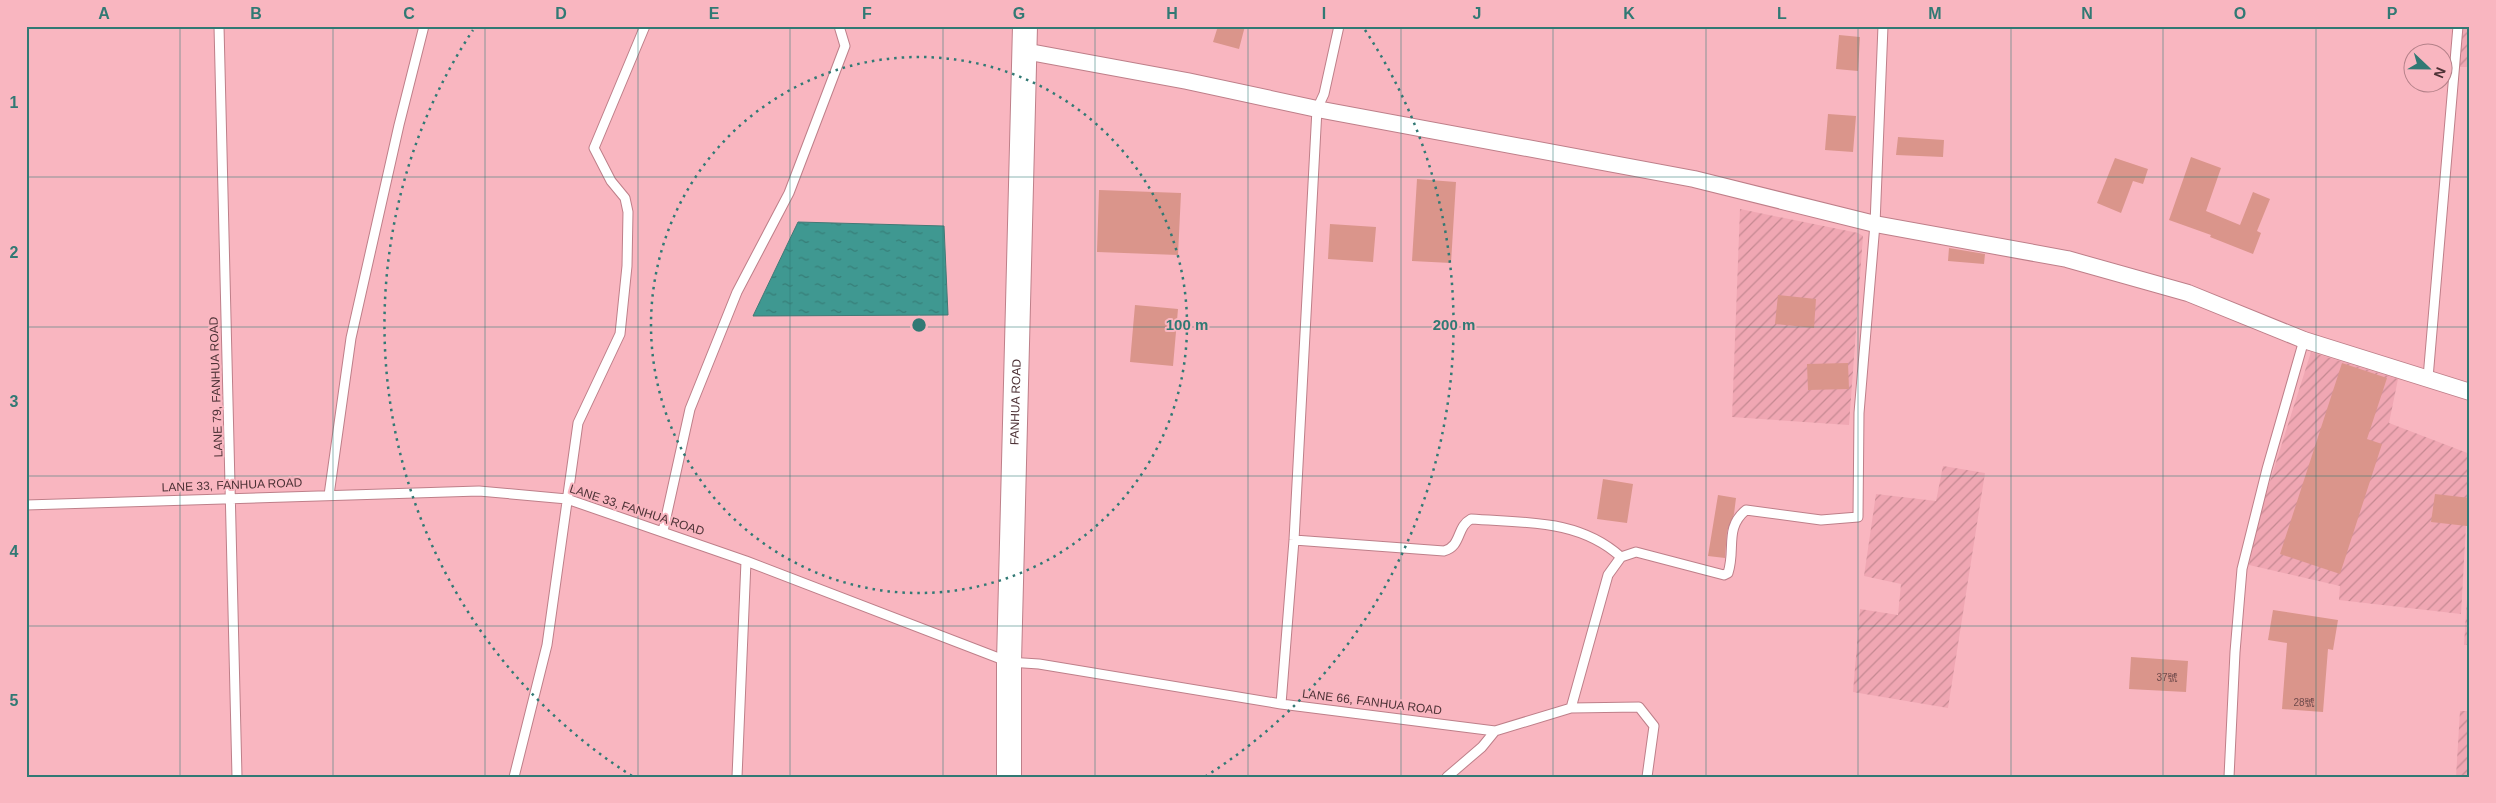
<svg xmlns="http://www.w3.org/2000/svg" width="2496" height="803" font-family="Arial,'Noto Sans TC',sans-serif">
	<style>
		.industrial { fill: url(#industrial-furrows) }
		.water { fill: url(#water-ripples); stroke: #437976 }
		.building { fill: #da958b }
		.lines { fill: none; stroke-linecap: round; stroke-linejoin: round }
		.service-casing { stroke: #be7f89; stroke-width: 11 }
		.minor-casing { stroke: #be7f89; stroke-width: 18 }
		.secondary-casing { stroke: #be7f89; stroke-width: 26 }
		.service { stroke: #fff; stroke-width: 9 }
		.minor { stroke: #fff; stroke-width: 16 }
		.secondary { stroke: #fff; stroke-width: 24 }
		.grid { fill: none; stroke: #317974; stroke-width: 1; stroke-opacity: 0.55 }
		.ring { fill: none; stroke: #317974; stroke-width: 2.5; stroke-dasharray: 2.5 5 }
		.labels { text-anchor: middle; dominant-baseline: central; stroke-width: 4; stroke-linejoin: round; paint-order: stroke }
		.number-label { font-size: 10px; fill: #704b4b }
		.street-label { font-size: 12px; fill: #4d3236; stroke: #f9b6c0 }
		.centre { fill: #317974; stroke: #f9b6c0; stroke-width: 2.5 }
		.ring-label { font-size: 15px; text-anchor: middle; font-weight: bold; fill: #317974; stroke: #f9b6c0; stroke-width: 4; stroke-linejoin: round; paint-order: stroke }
		.neatline { fill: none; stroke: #317974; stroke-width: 2 }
		.grid-label { font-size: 16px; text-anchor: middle; font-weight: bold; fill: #317974 }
	</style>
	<defs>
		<pattern id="industrial-furrows" width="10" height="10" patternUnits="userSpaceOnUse" patternTransform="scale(1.25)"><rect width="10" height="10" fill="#f0a7b3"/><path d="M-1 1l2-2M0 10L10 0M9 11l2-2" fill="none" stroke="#c58992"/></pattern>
		<pattern id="water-ripples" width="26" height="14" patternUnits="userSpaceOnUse" patternTransform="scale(1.25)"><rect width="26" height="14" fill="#3f9891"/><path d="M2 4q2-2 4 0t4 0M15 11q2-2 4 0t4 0" fill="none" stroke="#377d77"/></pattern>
	</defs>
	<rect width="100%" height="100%" fill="#f9b6c0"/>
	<path class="industrial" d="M2458 26H2470V67H2455Z
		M1740 209 1858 233 1863 236 1849 425 1732 417Z
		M2311 352 2398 379 2389 423 2470 454 2461 614 2339 600 2340 586 2249 565 2258 519Z
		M1943 466 1985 473 1948 708 1853 692 1860 609 1898 615 1901 584 1864 576 1876 494 1936 501Z
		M2469 568H2470V645H2464Z
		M2460 711H2470V777H2456Z"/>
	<path class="water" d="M798 222 944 226 948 315 753 316Z"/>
	<path class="building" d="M1218 26H1245L1239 49 1213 42Z
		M1839 35 1860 37 1858 71 1836 69Z
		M1828 114 1856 116 1853 152 1825 150Z
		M1898 137 1944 140 1943 157 1896 155Z
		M2191 157 2221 168 2206 211 2240 225 2253 192 2270 199 2257 231 2261 233 2253 254 2210 237 2211 235 2169 220Z
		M2115 158 2148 169 2143 184 2133 181 2121 213 2097 203Z
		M1417 179 1456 182 1451 263 1412 261Z
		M1099 190 1181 193 1178 255 1097 252Z
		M1330 224 1376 227 1373 262 1328 259Z
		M1949 248 1985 254 1984 264 1948 261Z
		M1778 295 1816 299 1814 328 1775 324Z
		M1135 305 1178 309 1173 366 1130 362Z
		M1848 363 1849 389 1808 390 1807 364Z
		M2342 363 2387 378 2367 439 2382 444 2340 574 2280 554Z
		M1603 479 1633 484 1627 523 1597 519Z
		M2435 494 2470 498 2467 526 2431 522Z
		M1718 495 1736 498 1734 514 1727 531 1725 558 1708 556Z
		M2273 610 2338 620 2333 650 2328 649 2323 712 2282 709 2287 643 2268 640Z
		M2131 657 2188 661 2186 692 2129 689Z"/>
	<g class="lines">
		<defs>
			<path id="service" d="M219 26 237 777
				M2428 378 2458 26
				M329 495 351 338 399 125 424 26
				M26 505 479 491 567 499 746 561 1009 662 1039 664 1281 704 1495 731 1571 708 1608 575 1621 557
				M663 531 690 409 737 292 789 193 845 46 839 26
				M1294 540 1444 551C1462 546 1456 527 1471 519 1526 523 1579 519 1621 557L1636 552 1724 575 1728 573C1736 549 1724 528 1746 510L1821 520 1858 517 1859 413 1875 224 1883 26
				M1281 704 1294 540 1317 109 1324 94 1339 26
				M1571 708 1639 707 1654 726 1647 777
				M514 777 547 645 578 423 620 334 627 266 628 212 625 198 611 181 594 148 645 26
				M737 777 746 561
				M1447 777 1482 747 1495 731
				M2229 777 2235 652 2242 569 2267 469 2304 340"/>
			<path id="minor" d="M1024 51 1187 81 1317 109 1694 179 1875 224 2067 259 2188 293 2304 340 2470 392"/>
			<g id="secondary">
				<path id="s1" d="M1009 777V662L1025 26"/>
			</g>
		</defs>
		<use href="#service" class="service-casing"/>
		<use href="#minor" class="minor-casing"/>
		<use href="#secondary" class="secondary-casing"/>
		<use href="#service" class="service"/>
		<use href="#minor" class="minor"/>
		<use href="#secondary" class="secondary"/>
	</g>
	<path class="grid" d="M180 26V777M333 26V777M485 26V777M638 26V777M790 26V777M943 26V777M1095 26V777M1248 26V777M1401 26V777M1553 26V777M1706 26V777M1858 26V777M2011 26V777M2163 26V777M2316 26V777M26 177H2470M26 327H2470M26 476H2470M26 626H2470"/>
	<g class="ring">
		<circle cx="919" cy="325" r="268"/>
		<path d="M632 776A535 535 0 0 1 473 30M1365 30A535 535 0 0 1 1206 776"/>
	</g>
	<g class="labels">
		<g class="number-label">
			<text x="2167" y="677">37號</text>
			<text x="2304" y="702">28號</text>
		</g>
		<g class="street-label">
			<text transform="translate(216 387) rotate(-92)">LANE 79, FANHUA ROAD</text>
			<text stroke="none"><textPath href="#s1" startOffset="375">FANHUA ROAD</textPath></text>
			<text transform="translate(232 485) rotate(-2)">LANE 33, FANHUA ROAD</text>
			<text transform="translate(637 510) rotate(18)">LANE 33, FANHUA ROAD</text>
			<text transform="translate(1372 702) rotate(7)">LANE 66, FANHUA ROAD</text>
		</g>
	</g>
	<circle cx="919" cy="325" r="8" class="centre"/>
	<g class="ring-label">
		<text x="1187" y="330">100 m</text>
		<text x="1454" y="330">200 m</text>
	</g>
	<rect width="2496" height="803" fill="none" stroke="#f9b6c0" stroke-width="55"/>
	<g transform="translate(2428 68) rotate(112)"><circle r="24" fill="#f9b6c0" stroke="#b48189"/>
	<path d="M0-4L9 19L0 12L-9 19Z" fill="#317974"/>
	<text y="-8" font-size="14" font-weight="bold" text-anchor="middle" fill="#4d3236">N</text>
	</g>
	<rect x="28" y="28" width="2440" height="748" class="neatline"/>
	<g class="grid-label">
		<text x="104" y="19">A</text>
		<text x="256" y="19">B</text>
		<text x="409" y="19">C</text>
		<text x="561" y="19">D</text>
		<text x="714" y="19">E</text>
		<text x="867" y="19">F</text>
		<text x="1019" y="19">G</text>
		<text x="1172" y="19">H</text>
		<text x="1324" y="19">I</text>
		<text x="1477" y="19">J</text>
		<text x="1629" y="19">K</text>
		<text x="1782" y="19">L</text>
		<text x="1935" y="19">M</text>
		<text x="2087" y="19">N</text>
		<text x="2240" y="19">O</text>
		<text x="2392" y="19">P</text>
		<text x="14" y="108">1</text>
		<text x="14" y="258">2</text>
		<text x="14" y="407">3</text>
		<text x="14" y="557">4</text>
		<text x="14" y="706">5</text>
	</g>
</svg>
